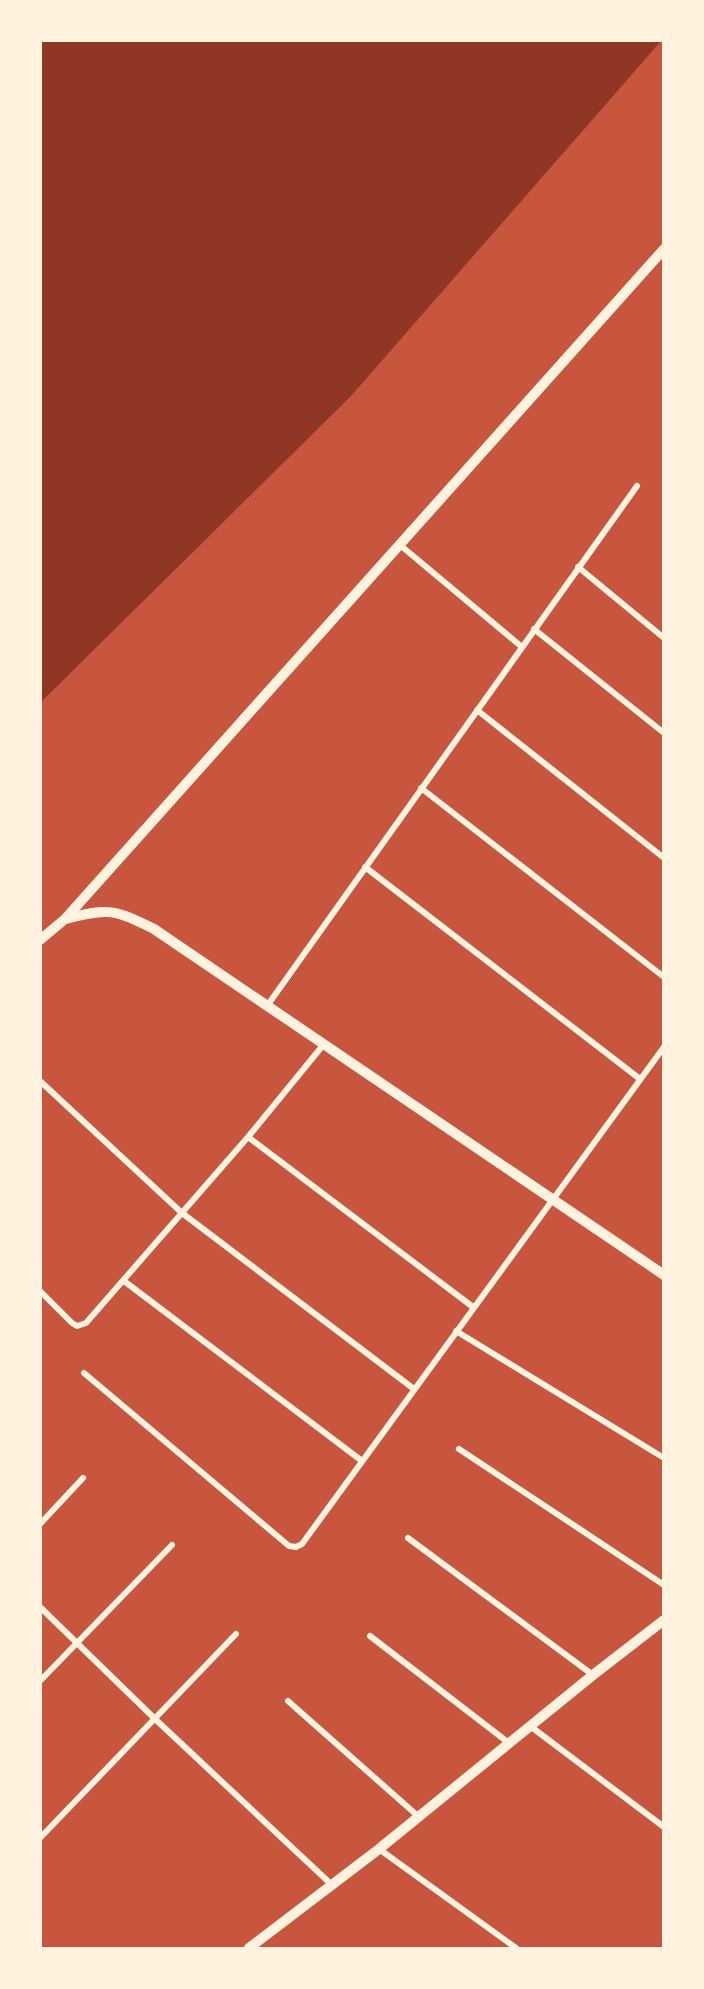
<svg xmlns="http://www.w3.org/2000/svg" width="704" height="1989" font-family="Merriweather,serif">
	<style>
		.water { fill: #8f3625 }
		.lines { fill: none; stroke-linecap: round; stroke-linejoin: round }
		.minor { stroke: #fff3e0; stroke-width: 6 }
		.tertiary { stroke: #fff3e0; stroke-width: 10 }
	</style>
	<rect width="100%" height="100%" fill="#c8553d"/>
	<path class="water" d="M41 40 661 41 351 396 41 702Z"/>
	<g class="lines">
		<path class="minor" d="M400 545 522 647
			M578 567 664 638
			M534 629 664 733
			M477 710 664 858
			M421 788 664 977
			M365 867 640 1079
			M267 1006 637 486
			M40 1081 182 1213 414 1389
			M248 1137 473 1307
			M124 1281 362 1461
			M40 1291 72 1323 77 1326 86 1323 248 1137 324 1044
			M456 1331 664 1458
			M84 1373 289 1546 296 1547 302 1544 664 1047
			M459 1449 664 1585
			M40 1524 83 1478
			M408 1538 593 1675
			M40 1607 154 1718 332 1885
			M370 1636 509 1743
			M40 1681 172 1545
			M288 1701 419 1817
			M530 1726 664 1827
			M40 1838 236 1634
			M379 1849 516 1948"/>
		<path class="tertiary" d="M66 919C109 907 115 910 154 929L664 1275
			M40 940 65 919 664 249
			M249 1948 379 1849 593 1675 664 1620"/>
	</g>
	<rect width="704" height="1989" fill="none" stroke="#fff3e0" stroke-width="84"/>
</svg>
